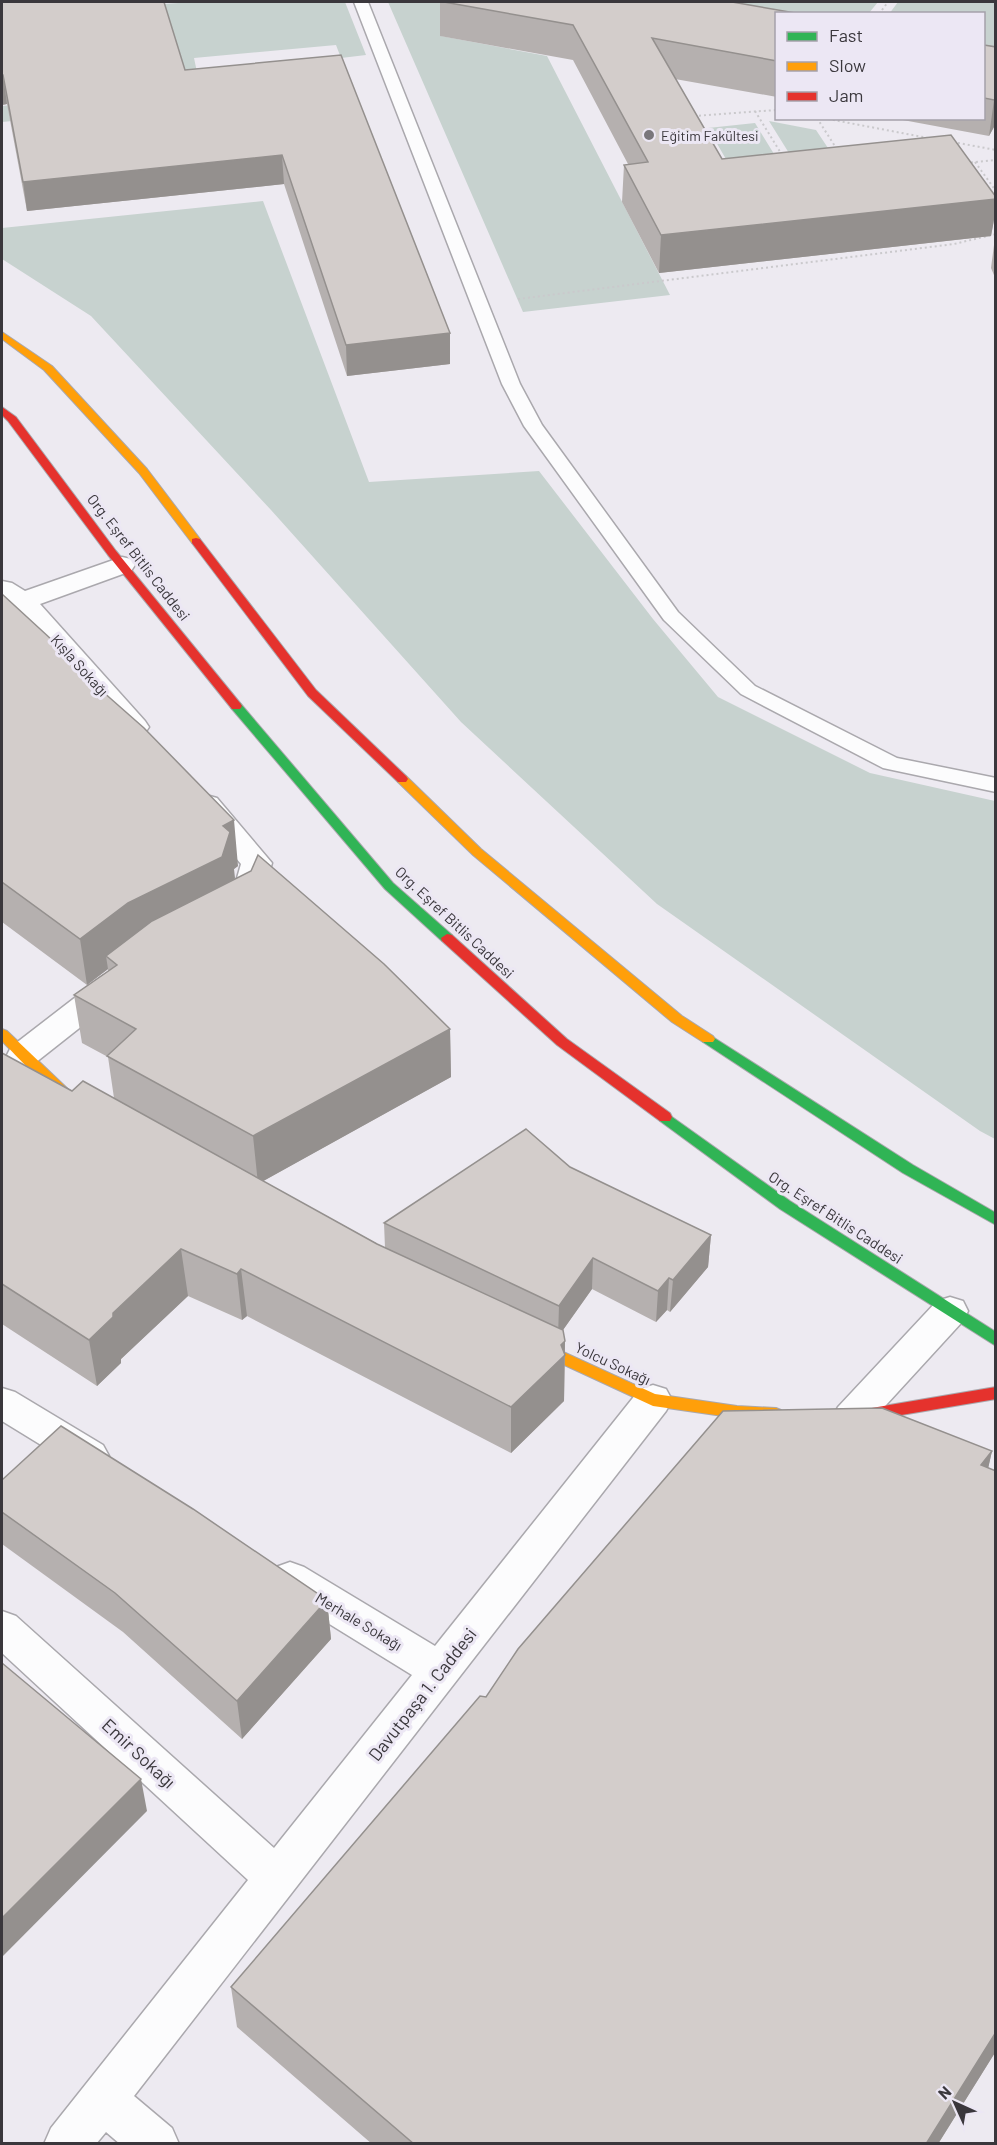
<svg xmlns="http://www.w3.org/2000/svg" width="997" height="2145" font-family="Barlow,sans-serif">
	<style>
		.green { fill: #c7d2cf }
		.lines { fill: none; stroke-linecap: round; stroke-linejoin: round }
		.lane-casing { stroke: #aaa8ad; stroke-width: 3 }
		.street-casing { stroke: #aaa8ad; stroke-width: 3 }
		.fast-casing { stroke: #aaa8ad; stroke-width: 2 }
		.slow-casing { stroke: #aaa8ad; stroke-width: 2 }
		.jam-casing { stroke: #aaa8ad; stroke-width: 2 }
		.path { stroke: #cac9cc; stroke-width: 2; stroke-dasharray: 2 3; stroke-linecap: butt }
		.lane { fill: #fcfcfd; fill-rule: evenodd }
		.street { fill: #fcfcfd; fill-rule: evenodd }
		.fast { fill: #30b455; fill-rule: evenodd }
		.slow { fill: #ff9f0a; fill-rule: evenodd }
		.jam { fill: #e5322d; fill-rule: evenodd }
		.wall { fill: #b5b0af }
		.shaded-wall { fill: #94908e }
		.building { fill: #d3cdcb; stroke: #94908e; stroke-width: 1.5 }
		.poi-dot { fill: #79767b; stroke: #ece7f4; stroke-width: 2 }
		.labels { text-anchor: middle; dominant-baseline: central; stroke-width: 6; stroke-linejoin: round; paint-order: stroke }
		.far-poi-label { font-size: 14px; fill: #3a373c; stroke: #ece7f4; text-anchor: start }
		.street-label { font-size: 15px; fill: #3a373c; stroke: #ece7f4 }
		.near-street-label { font-size: 18px; fill: #3a373c; stroke: #ece7f4 }
	</style>
	<rect width="100%" height="100%" fill="#edeaf1"/>
	<path class="green" d="M193 2H345L366 55 341 58 336 45 194 58 201 91 147 108 2 122V106L186 87 163 4Z
		M388 2H474L441 36 547 56 670 295 523 312Z
		M691 2H878L869 13 776 14Z
		M898 2H995V56L984 54V14H889Z
		M769 121 816 130 842 169 802 174Z
		M755 123 787 175 738 180 708 128Z
		M263 201 369 482 539 471 653 619 718 697 870 773 995 801V1139L980 1131 657 904 461 722 271 510 91 316 2 259V228Z"/>
	<g class="lines">
		<defs>
			<path id="lane" d="M354 2H368L520 384 542 425 678 612 755 686 897 758 996 778V792L883 768 741 694 664 620 524 426 502 384Z"/>
			<path id="street" d="M122 557 131 559 135 565 131 571 40 604 145 721 149 727 145 733 135 736 125 733 13 607 2 600V581L12 583 25 591Z
				M206 795 217 798 272 863 260 903 256 910 245 913 234 910 230 903 241 864 191 805 195 798Z
				M114 973 125 976 130 984 125 992 35 1063 23 1067 11 1063 7 1055 11 1047 103 976Z
				M950 1297 963 1301 968 1311 963 1321 864 1429 851 1433 838 1429 832 1418 838 1407 937 1301Z
				M653 1385 666 1389 672 1400 666 1411 134 2096 172 2128 179 2144H120L106 2132 96 2144H44L51 2128 248 1880 2 1653V1611L16 1616 274 1848 412 1675 276 1591 270 1579 276 1567 290 1562 304 1567 435 1646 640 1389Z
				M2 1388 15 1392 103 1445 109 1456 103 1467 90 1472 77 1467 2 1421Z"/>
			<path id="fast" d="M236 702 240 703 393 883 452 935 453 938 452 941H442L385 889 232 709 230 706Z
				M708 1034 913 1165 996 1213V1225L903 1173 703 1042 701 1039 703 1036Z
				M665 1112 790 1201 996 1332V1346L780 1209 660 1121 658 1117Z"/>
			<path id="slow" d="M2 332 52 366 147 469 200 539V543H192L139 473 44 370 2 339Z
				M402 775 406 776 481 849 682 1016 713 1036 715 1039 713 1042H703L672 1022 473 855 398 782 396 779Z
				M2 1029 7 1031 72 1093 86 1100 88 1104 86 1108C67 1113 16 1055 2 1041Z
				M524 1334 655 1394 737 1406 776 1408 781 1410 784 1414 781 1418 776 1420 737 1418 653 1406 519 1344 517 1340 519 1336Z"/>
			<path id="jam" d="M2 407 16 417 116 551 240 703 242 706 240 709H232L108 555 8 421 2 415Z
				M196 538 200 539 316 690 406 776 408 779 406 782H398L308 696 192 543V539Z
				M447 934 452 935 567 1039 670 1113 672 1117 670 1121H660L557 1045 442 941 441 938Z
				M996 1387V1399L848 1424 843 1422 840 1418 843 1414 848 1412Z"/>
		</defs>
		<use href="#lane" class="lane-casing"/>
		<use href="#street" class="street-casing"/>
		<use href="#fast" class="fast-casing"/>
		<use href="#slow" class="slow-casing"/>
		<use href="#jam" class="jam-casing"/>
		<path class="path" d="M879 14 888 2
			M755 111 782 155
			M694 116 776 110
			M817 118 838 151
			M823 118 928 138
			M953 142 996 150
			M975 162 996 191
			M966 163 996 160
			M518 299 954 244 996 234"/>
		<use href="#lane" class="lane"/>
		<use href="#street" class="street"/>
		<use href="#fast" class="fast"/>
		<use href="#slow" class="slow"/>
		<use href="#jam" class="jam"/>
	</g>
	<path class="wall" d="M2 2 185 70 341 55 450 364 347 376 284 184 27 211 7 104 2 105Z
		M440 2H732L777 14V97L675 79 722 159 996 197V209L991 236 659 273 622 202 624 165 628 164 573 60 440 36Z
		M984 45 996 47V128L994 127 989 136 892 118H984Z
		M994 245H996V280L991 268Z
		M2 594 89 679 238 866 234 869V879L450 1029 451 1077 263 1181 385 1248 384 1223 570 1167 711 1235 708 1267 670 1312 667 1310 656 1322 592 1289 563 1330 565 1341 564 1401 511 1453 247 1316 242 1320 188 1296 121 1359V1363L97 1386 2 1324V1053L72 1091 114 1098 108 1057 82 1043 74 995 108 971V969L87 985 2 922Z
		M992 1451 988 1468 996 1471V2051L938 2144H372L237 2027 231 1987 486 1697Z
		M2 1480 327 1600 331 1639 242 1739 123 1632 2 1544Z"/>
	<path class="shaded-wall" d="M2 75H3L7 104 2 105Z
		M996 98V119L994 127 989 136 994 100Z
		M282 155 284 184 27 211 23 182Z
		M996 199V209L991 236 659 273 661 235Z
		M450 333V364L347 376 346 345Z
		M234 820 238 866 234 869 235 878 227 902 106 956 108 969 87 985 80 939 128 903 223 826Z
		M450 1029 451 1077 258 1184 253 1136Z
		M711 1235 708 1267 670 1312 673 1280Z
		M181 1249 188 1296 121 1359V1363L97 1386 89 1340 113 1313Z
		M593 1258 592 1289 558 1337 559 1306Z
		M241 1269 247 1316 242 1320 237 1274Z
		M669 1278 667 1310 656 1322 658 1291Z
		M565 1341 564 1401 511 1453V1407Z
		M992 1451 982 1496 981 1465Z
		M327 1600 331 1639 242 1739 237 1701Z
		M141 1779 147 1811 2 1957V1918Z
		M996 2032V2051L938 2144H926Z"/>
	<path class="building" d="M2 2H164L185 70 341 55 450 333 346 345 282 155 23 182 3 75H2Z
		M444 2H732L801 14H777V61L652 38 722 159 951 135 996 197V199L661 235 624 165 648 162 573 25Z
		M984 45 996 47V98L994 100 984 98Z
		M2 594 89 674 85 676 144 728 234 820 223 826 230 832 222 857 128 903 80 939 2 882Z
		M258 855 384 964 450 1029 253 1136 107 1056 136 1029 74 995 117 965 106 956 152 921 251 871Z
		M2 1053 72 1091 83 1081 377 1244 563 1330 565 1341 561 1345 565 1355 511 1407 241 1269 237 1274 181 1249 113 1313V1317L89 1340 2 1284Z
		M526 1129 570 1167 711 1235 673 1280 669 1278 658 1291 593 1258 559 1306 384 1223Z
		M882 1408 992 1451 981 1465 996 1471V2032L926 2144H414L231 1987 480 1696 486 1697 518 1649 723 1411Z
		M61 1426 193 1509 327 1600 237 1701 115 1593 2 1512V1480Z
		M2 1663 141 1779 2 1918Z"/>
	<circle class="poi-dot" cx="649" cy="135" r="6"/>
	<g class="labels">
		<g class="far-poi-label">
			<text x="661" y="135">Eğitim Fakültesi</text>
		</g>
		<g class="street-label">
			<text transform="translate(139 557) rotate(52)">Org. Eşref Bitlis Caddesi</text>
			<text transform="translate(80 665) rotate(48)">Kışla Sokağı</text>
			<text transform="translate(455 922) rotate(43)">Org. Eşref Bitlis Caddesi</text>
			<text transform="translate(836 1217) rotate(33)">Org. Eşref Bitlis Caddesi</text>
			<text transform="translate(613 1363) rotate(25)">Yolcu Sokağı</text>
			<text transform="translate(359 1621) rotate(31)">Merhale Sokağı</text>
		</g>
		<g class="near-street-label">
			<text transform="translate(422 1694) rotate(-52)">Davutpaşa 1. Caddesi</text>
			<text transform="translate(139 1753) rotate(43)">Emir Sokağı</text>
		</g>
	</g>
	<rect width="997" height="2145" fill="none" stroke="#3a373c" stroke-width="6"/>
	<rect x="775" y="12" width="210" height="108" fill="#ece7f4" stroke="#a5a1aa" stroke-width="1.5"/>
	<rect x="787" y="32" width="30" height="9" fill="#30b455" stroke="#a5a1aa" stroke-width="1.5"/>
	<text x="829" y="42" font-size="18" fill="#3a373c">Fast</text>
	<rect x="787" y="62" width="30" height="9" fill="#ff9f0a" stroke="#a5a1aa" stroke-width="1.5"/>
	<text x="829" y="72" font-size="18" fill="#3a373c">Slow</text>
	<rect x="787" y="92" width="30" height="9" fill="#e5322d" stroke="#a5a1aa" stroke-width="1.5"/>
	<text x="829" y="102" font-size="18" fill="#3a373c">Jam</text>
	<g transform="translate(955 2103) rotate(315)" stroke="#ece7f4" stroke-width="4.5" paint-order="stroke">
	<path d="M0-4.5L10 22L0 15L-10 22Z" fill="#3a373c"/>
	<text y="-9" font-size="16" font-weight="bold" text-anchor="middle" fill="#3a373c">N</text>
	</g>
</svg>
